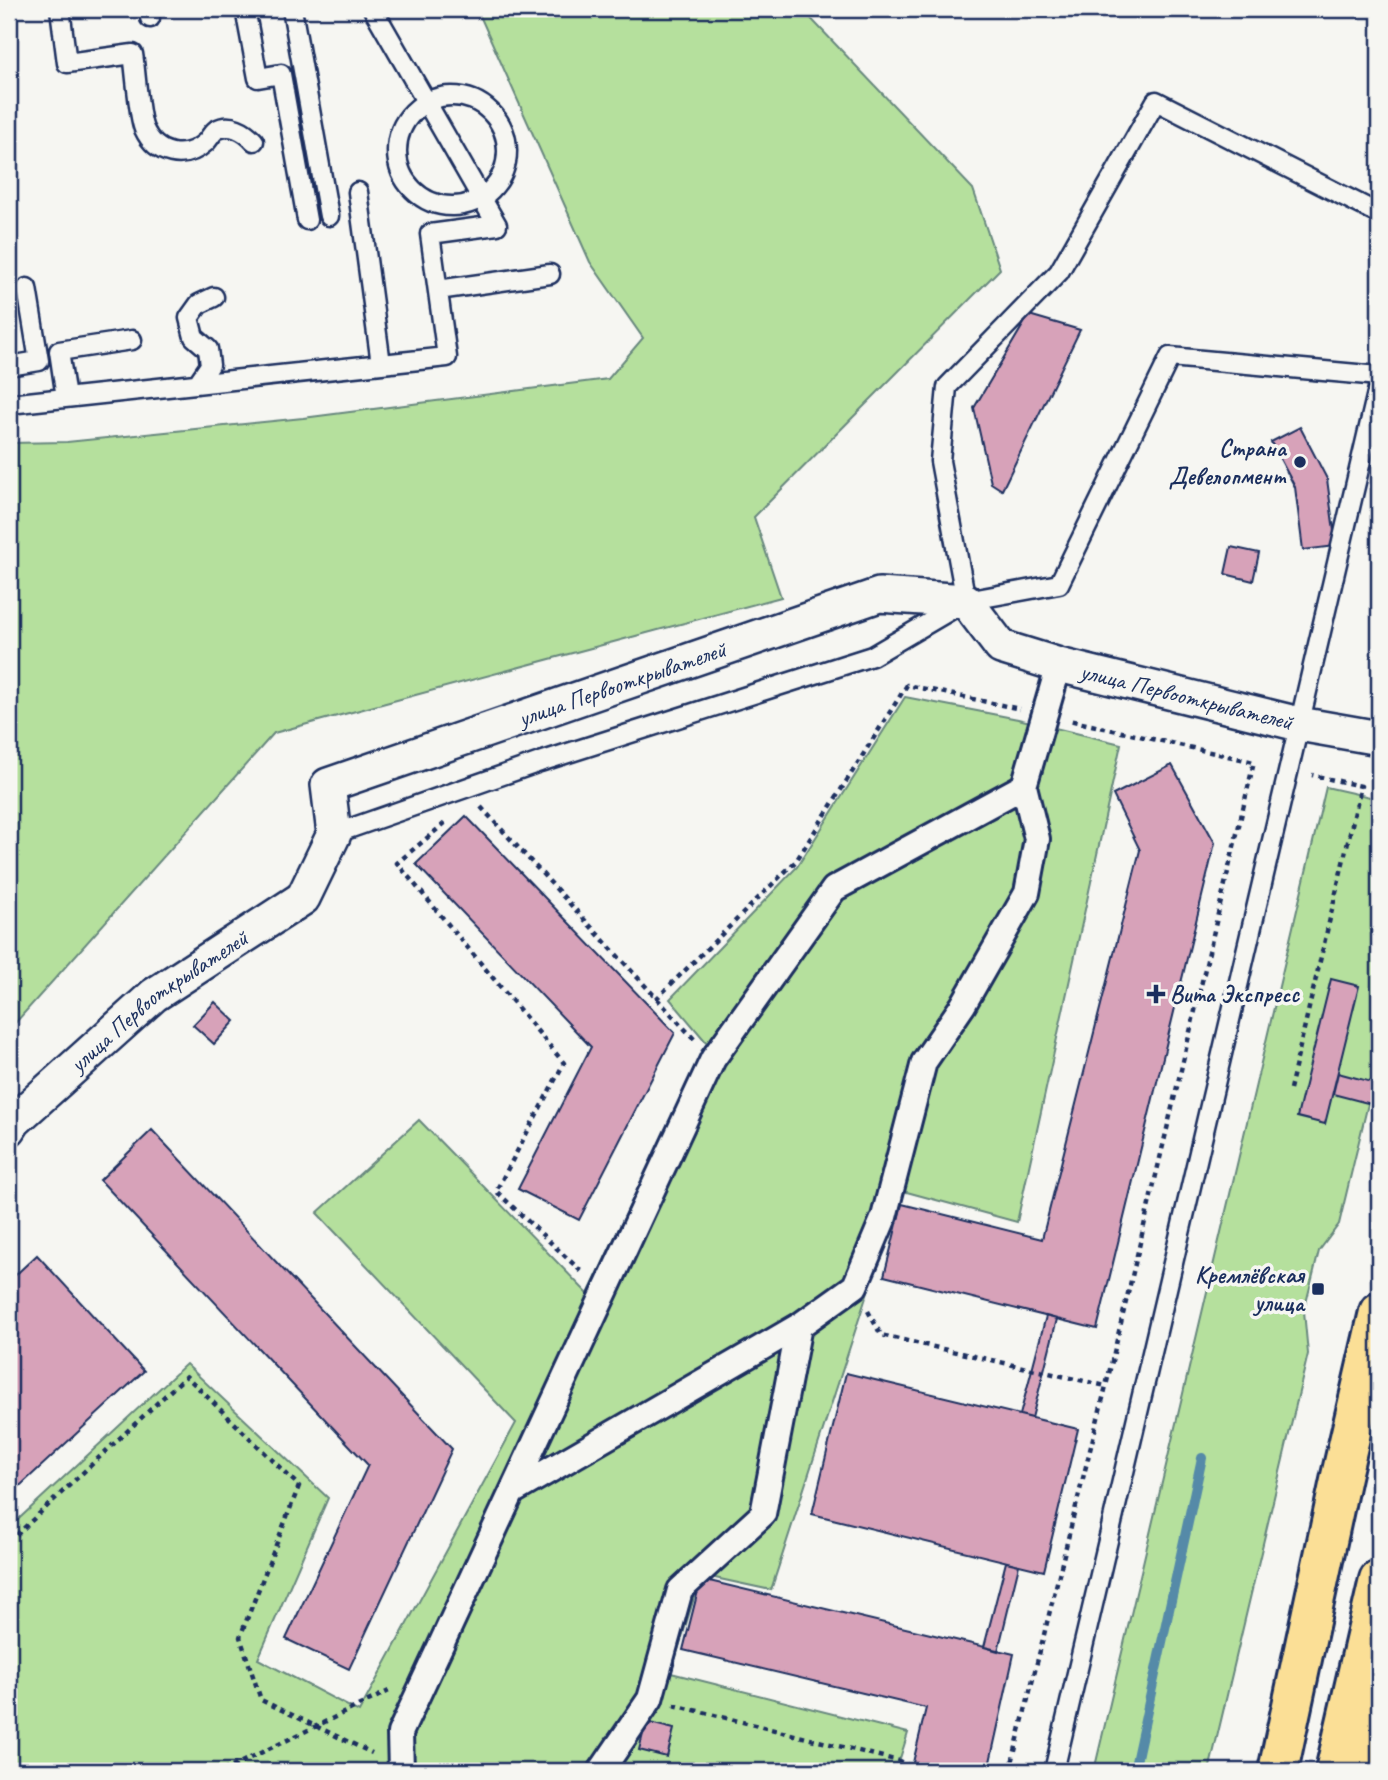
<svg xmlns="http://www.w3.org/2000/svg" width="1388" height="1780" font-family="Caveat,sans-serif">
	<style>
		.green { fill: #b5e09d; stroke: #68887e; stroke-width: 2 }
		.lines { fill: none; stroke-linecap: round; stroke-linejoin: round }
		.stream { stroke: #548aa8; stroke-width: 10 }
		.building { fill: #d7a2b9; stroke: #1b2f5e; stroke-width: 2 }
		.service-casing { stroke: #1b2f5e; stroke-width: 23 }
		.pedestrian-casing { stroke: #1b2f5e; stroke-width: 30 }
		.minor-casing { stroke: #1b2f5e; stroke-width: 38 }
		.primary-casing { stroke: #1b2f5e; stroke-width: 44 }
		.trunk-casing { stroke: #1b2f5e; stroke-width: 44 }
		.path { stroke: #1b2f5e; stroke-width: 4.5; stroke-dasharray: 5 5; stroke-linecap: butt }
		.service { stroke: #f6f6f2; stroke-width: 18 }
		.pedestrian { stroke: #f6f6f2; stroke-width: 24 }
		.minor { stroke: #f6f6f2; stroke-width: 33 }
		.primary { stroke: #fbdf96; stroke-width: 38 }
		.trunk { stroke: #fbdf96; stroke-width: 38 }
		.poi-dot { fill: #1b2f5e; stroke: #f6f6f2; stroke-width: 2.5 }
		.labels { text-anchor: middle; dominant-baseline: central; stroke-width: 7; stroke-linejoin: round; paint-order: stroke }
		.poi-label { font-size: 24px; font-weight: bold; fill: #1b2f5e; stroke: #f6f6f2; text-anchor: end }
		.street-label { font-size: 24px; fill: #1b2f5e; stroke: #f6f6f2 }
	</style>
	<rect width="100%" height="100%" fill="#f6f6f2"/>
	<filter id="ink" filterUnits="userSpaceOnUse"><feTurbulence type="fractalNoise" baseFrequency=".0143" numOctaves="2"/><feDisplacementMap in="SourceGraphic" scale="14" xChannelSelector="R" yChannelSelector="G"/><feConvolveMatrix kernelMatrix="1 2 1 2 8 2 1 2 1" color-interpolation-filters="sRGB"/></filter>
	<g filter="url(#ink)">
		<path class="green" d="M477 9H802L973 189 1000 269 754 517 781 597 274 733 9 1030V443L67 442 303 418 608 379 643 338 590 262Z
			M905 697 1018 719 1121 744 1017 1222 903 1191 870 1285 771 1590 701 1575 671 1673 908 1733 896 1771H9V1528L186 1364 328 1498 258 1659 359 1712 516 1423 317 1213 419 1120 588 1294 707 1043 670 999 797 867Z
			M1326 787 1379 799V1058L1339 1224 1319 1251 1304 1311 1308 1354 1209 1771H1094Z"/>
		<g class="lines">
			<path class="stream" d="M1134 1771 1202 1458"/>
		</g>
		<path class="building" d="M1029 315 1080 330 1002 490 991 483 974 408Z
			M1300 427 1327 479 1336 546 1303 550 1295 487 1271 442Z
			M1231 547 1259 553 1253 581 1225 574Z
			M1172 765 1215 843 1097 1329 884 1276 902 1204 1042 1239 1140 850 1113 795Z
			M466 816 675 1033 579 1220 518 1189 591 1047 416 864Z
			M1331 979 1359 986 1325 1124 1297 1117Z
			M215 1002 235 1021 214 1044 193 1025Z
			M1338 1073 1379 1084V1106L1333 1094Z
			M152 1130 452 1449 349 1669 286 1639 368 1465 100 1180Z
			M37 1255 144 1371 9 1496V1281Z
			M1046 1316 1057 1319 1032 1418 1020 1415Z
			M846 1373 1078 1429 1044 1571 812 1514Z
			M1006 1562 1019 1565 998 1651 984 1647Z
			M701 1579 1014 1654 988 1771H911L926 1708 683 1650Z
			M646 1722 674 1729 667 1757 639 1750Z"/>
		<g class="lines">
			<defs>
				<path id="service" d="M60 9 67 63 133 54C136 72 138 115 144 129 156 155 184 162 206 142 209 139 212 133 216 130 230 122 245 131 254 141
					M149 9 150 18
					M245 9 258 78 281 74 307 220
					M292 9 329 216
					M397 151a55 55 0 1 1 110 0a55 55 0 1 1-110 0Z
					M358 192 381 364
					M438 290 550 274
					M9 366 39 361 27 288
					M197 384 210 365 208 349 194 337 189 318 199 304 214 297
					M66 398 59 351 132 340
					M9 404 447 357 430 234 497 225 373 9
					M966 601 940 461 947 387 1059 272 1156 101 1379 214
					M334 834 540 762 872 656 966 601 1059 584 1170 357 1379 376
					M1054 1771 1379 384"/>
				<path id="pedestrian" d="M512 1492 799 1326
					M401 1771 400 1733 713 1059 834 889 1024 786
					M601 1771 650 1699 680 1590 763 1514 799 1326 855 1286 884 1217 924 1062 963 1005 1027 893 1037 839 1024 786 1059 665"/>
				<g id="minor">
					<path id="s1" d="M9 1129 14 1121 154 995 303 898 334 834 328 785 879 595 966 601 1001 647 1059 665 1299 724 1379 738"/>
				</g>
				<path id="primary" d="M1367 1771 1379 1713"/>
				<path id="trunk" d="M1278 1771 1341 1476 1379 1312
					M1335 1771 1379 1580"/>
			</defs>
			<use href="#service" class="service-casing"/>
			<use href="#pedestrian" class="pedestrian-casing"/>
			<use href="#minor" class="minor-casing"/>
			<use href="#primary" class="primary-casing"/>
			<use href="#trunk" class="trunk-casing"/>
			<path class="path" d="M481 807 695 1040
				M445 823 397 863 564 1063 496 1191 584 1274
				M656 999 796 861 907 685 1020 709
				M1290 1089 1361 786 1312 775
				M868 1311 881 1335 1106 1386
				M9 1542 186 1376 299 1486 240 1637 261 1700 372 1753
				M674 1705 907 1763
				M223 1771 389 1691
				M1010 1771 1106 1386 1254 762 1069 720"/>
			<use href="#service" class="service"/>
			<use href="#pedestrian" class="pedestrian"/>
			<use href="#minor" class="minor"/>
			<use href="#primary" class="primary"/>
			<use href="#trunk" class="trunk"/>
		</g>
	</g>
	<g class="poi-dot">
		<circle cx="1300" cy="462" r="7"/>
		<path d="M1152.5 983.5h7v7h7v7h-7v7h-7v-7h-7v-7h7z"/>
		<rect x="1311" y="1282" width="14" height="14" rx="3.5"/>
	</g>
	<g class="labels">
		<g class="poi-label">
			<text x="1286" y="448">Страна<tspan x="1286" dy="28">Девелопмент</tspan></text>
			<text x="1170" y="994" text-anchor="start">Вита Экспресс</text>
			<text x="1304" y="1275">Кремлёвская<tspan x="1304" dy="28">улица</tspan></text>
		</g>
		<g class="street-label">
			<text stroke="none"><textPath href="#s1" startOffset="807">улица Первооткрывателей</textPath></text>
			<text stroke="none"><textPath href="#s1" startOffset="1416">улица Первооткрывателей</textPath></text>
			<text stroke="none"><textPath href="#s1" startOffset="198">улица Первооткрывателей</textPath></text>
		</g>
	</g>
	<rect width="1388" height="1780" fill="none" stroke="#f6f6f2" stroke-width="35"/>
	<rect x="18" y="18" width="1353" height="1745" fill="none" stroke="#1b2f5e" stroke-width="2.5" filter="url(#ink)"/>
</svg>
